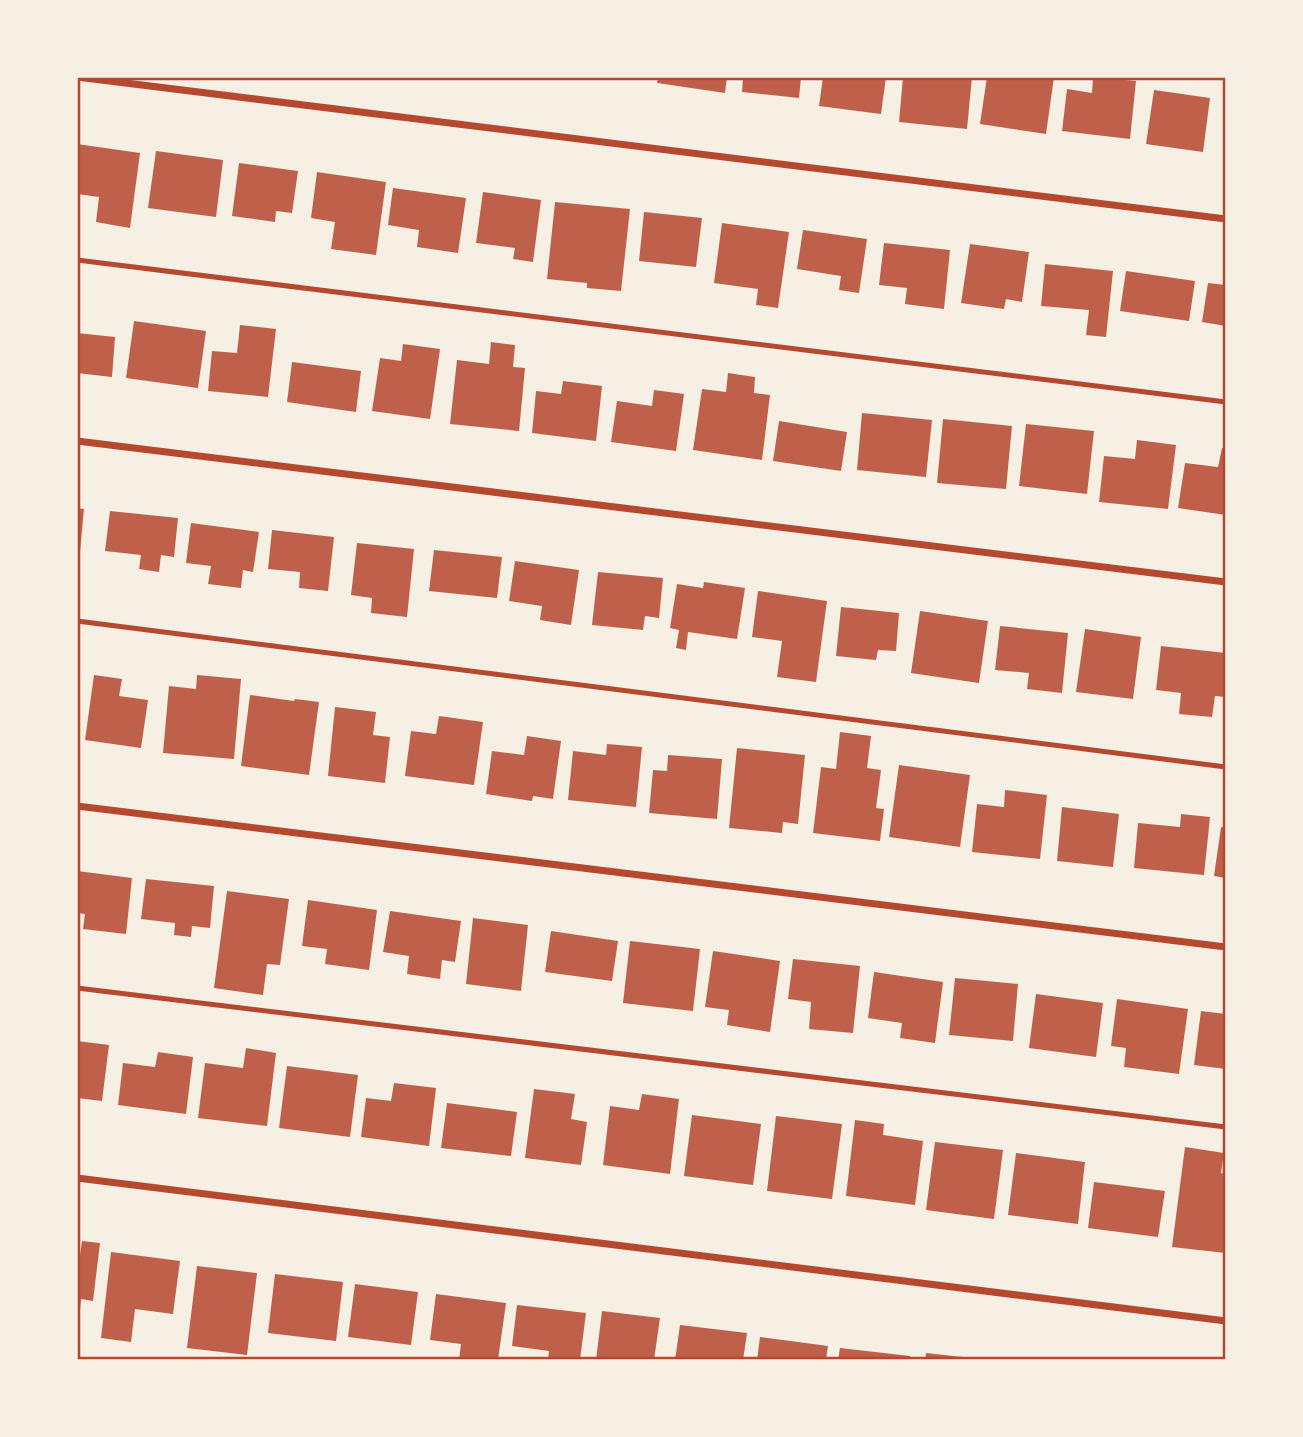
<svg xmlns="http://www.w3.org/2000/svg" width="1303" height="1437" font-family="Poppins,sans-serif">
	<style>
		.building { fill: #bf614a }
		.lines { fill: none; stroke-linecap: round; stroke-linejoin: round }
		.service { stroke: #b5482f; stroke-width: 5 }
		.minor { stroke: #b5482f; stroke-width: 7 }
		.neatline { fill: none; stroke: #b5482f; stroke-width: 2.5 }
	</style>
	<rect width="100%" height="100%" fill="#f6efe4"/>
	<path class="building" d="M658 77H727L725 93 657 83Z
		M743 77H801L799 98 742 92Z
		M823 77H886L881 114 819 106Z
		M903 77H972L967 129 899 122Z
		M987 77H1054L1046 134 980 124Z
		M1093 77 1136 81 1130 139 1062 131 1067 89 1092 93Z
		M1154 90 1210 98 1203 152 1146 144Z
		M77 144 140 153 130 228 96 222 99 197 77 194Z
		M156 151 223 160 216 217 148 208Z
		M239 163 298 171 292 213 276 211 275 222 232 216Z
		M317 172 386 182 376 255 331 249 335 222 311 218Z
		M393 188 466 198 458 253 417 247 419 230 388 225Z
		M483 192 541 200 533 262 513 259 515 248 476 243Z
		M555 202 630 209 621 291 587 288V283L547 279Z
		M644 212 702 218 696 267 639 261Z
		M722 223 789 232 778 308 756 305 758 289 714 283Z
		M803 230 867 239 859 293 839 290 841 276 797 269Z
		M884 243 950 250 944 309 905 304 907 288 879 285Z
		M970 244 1029 252 1022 302 1006 299 1004 309 961 303Z
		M1045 264 1113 271 1106 337 1086 335 1089 310 1041 306Z
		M1126 271 1195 281 1189 321 1120 311Z
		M1208 283 1226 285V326L1202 322Z
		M134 321 206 331 198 388 126 378Z
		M240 325 276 329 268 397 208 391 212 351 237 353Z
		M77 333 115 337 112 377 77 373Z
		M491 342 515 345 513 367 525 368 519 431 450 424 457 360 489 364Z
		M403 344 440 349 430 419 372 411 380 358 401 361Z
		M292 362 361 371 356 412 287 402Z
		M728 373 755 377 754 393 770 395 762 460 693 450 702 389 726 392Z
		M563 381 602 386 596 441 532 433 536 391 561 394Z
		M654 390 684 394 676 451 611 442 617 401 652 406Z
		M862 413 932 420 926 477 857 470Z
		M943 419 1012 426 1006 489 937 483Z
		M779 421 847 432 841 471 773 461Z
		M1026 424 1094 431 1087 494 1019 486Z
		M1137 440 1176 445 1168 509 1099 502 1104 456 1135 459Z
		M1222 448H1226V515L1178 508 1185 463 1218 467Z
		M77 508 84 509 79 562H77Z
		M110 511 178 518 174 557 161 555 159 572 139 569 141 555 105 551Z
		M191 523 259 532 253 572 243 570 241 588 208 584 211 566 186 563Z
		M272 530 334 537 328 591 299 588 300 572 268 569Z
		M357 543 414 549 407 617 371 613 372 598 351 595Z
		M434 550 502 557 497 598 429 591Z
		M515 561 579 570 571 625 540 620 542 606 509 601Z
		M598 572 663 578 659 618 645 616 643 630 592 625Z
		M704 582 745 588 737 639 688 632 686 650 676 648 679 630 670 628 677 584 703 588Z
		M758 591 827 601 816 682 777 677 782 641 752 637Z
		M841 607 899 613 896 651 878 650 876 660 836 656Z
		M920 611 988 621 979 683 911 673Z
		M1000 626 1068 633 1062 693 1027 689 1029 673 995 670Z
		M1085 629 1141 637 1133 699 1076 692Z
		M1161 646 1226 653V697L1215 696 1212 717 1179 714 1181 693 1156 690Z
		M94 675 122 679 119 696 148 700 141 748 85 740Z
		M197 675 241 679 234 759 163 753 169 686 196 689Z
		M250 695 294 701 295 699 319 702 309 775 241 766Z
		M335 707 376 712 373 735 390 737 385 783 328 776Z
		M439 716 483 722 474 785 405 776 411 731 436 734Z
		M840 732 871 736 867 768 881 770 876 808 884 809 880 841 813 833 821 767 836 769Z
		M527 736 561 741 553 799 533 796 532 801 486 794 492 751 524 755Z
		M607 744 642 747 636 807 568 800 573 751 606 755Z
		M737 748 805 755 798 824 783 822 782 833 729 828Z
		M668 755 722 759 717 819 649 813 653 770 667 771Z
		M899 765 970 775 960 847 889 837Z
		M1005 790 1047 795 1040 859 972 852 977 804 1004 807Z
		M1062 807 1119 814 1113 867 1057 861Z
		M1181 814 1210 817 1204 875 1134 868 1138 823 1180 827Z
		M1221 827 1226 828V878L1214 876Z
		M77 871 132 878 126 934 83 929 85 914 77 913Z
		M146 879 214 886 210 928 192 926 191 937 174 935 175 923 141 919Z
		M227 891 289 899 280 965 267 964 263 995 214 988Z
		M308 900 377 910 369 970 325 964 327 949 302 946Z
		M390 911 461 921 455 962 442 960 440 979 407 974 409 956 383 952Z
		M473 918 528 925 521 991 466 984Z
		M551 931 618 941 612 981 545 972Z
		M630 941 700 949 693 1011 623 1003Z
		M713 951 780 961 770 1032 727 1025 729 1010 705 1007Z
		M793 959 860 966 853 1033 809 1029 811 1002 788 999Z
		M874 972 943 982 935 1043 900 1038 902 1023 868 1018Z
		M955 978 1018 984 1013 1041 949 1035Z
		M1036 994 1103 1003 1096 1057 1029 1048Z
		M1117 999 1188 1009 1179 1074 1124 1067 1126 1048 1111 1046Z
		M1201 1011 1226 1014V1069L1194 1065Z
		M77 1041 109 1045 102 1101 77 1098Z
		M246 1048 276 1053 267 1126 198 1118 205 1063 243 1068Z
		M158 1052 193 1057 186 1114 118 1105 123 1063 155 1067Z
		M287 1066 358 1075 350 1137 279 1128Z
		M394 1083 436 1088 429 1146 361 1137 366 1098 391 1101Z
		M534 1089 575 1094 571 1119 587 1122 581 1165 525 1158Z
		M642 1094 679 1099 670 1174 603 1165 610 1106 639 1110Z
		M447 1103 517 1112 511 1156 441 1148Z
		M692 1115 761 1124 753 1185 684 1176Z
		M776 1116 842 1124 832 1199 767 1191Z
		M855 1120 884 1124 883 1135 923 1141 915 1205 846 1196Z
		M935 1142 1003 1150 994 1219 926 1210Z
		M1185 1147 1224 1153 1221 1173 1226 1174V1253L1172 1247Z
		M1016 1153 1085 1162 1078 1224 1008 1215Z
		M1094 1182 1165 1191 1158 1237 1088 1228Z
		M82 1241 100 1243 93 1301 81 1299 79 1322 77 1321V1254L80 1255Z
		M111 1252 180 1261 173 1314 135 1309 131 1342 101 1338Z
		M197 1266 257 1273 247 1355 187 1348Z
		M275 1274 343 1282 336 1341 268 1333Z
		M355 1284 418 1292 411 1345 348 1337Z
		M436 1294 506 1303 498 1360H459L461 1344 430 1340Z
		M517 1305 586 1313 580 1360H548L549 1351 512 1346Z
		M602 1311 660 1318 654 1360H596Z
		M680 1325 747 1333 743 1360H675Z
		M760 1337 828 1346 826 1360H757Z
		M840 1348 910 1356V1360H838Z
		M926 1353 972 1358V1360H925Z"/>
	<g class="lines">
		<path class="service" d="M77 260 1226 402
			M77 621 1226 767
			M77 988 1226 1127"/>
		<path class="minor" d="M77 77 1226 219
			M77 441 1226 582
			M77 806 1226 947
			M77 1178 1226 1321"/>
	</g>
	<rect width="1303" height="1437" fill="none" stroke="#f6efe4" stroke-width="158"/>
	<rect x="79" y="79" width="1145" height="1279" class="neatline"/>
</svg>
